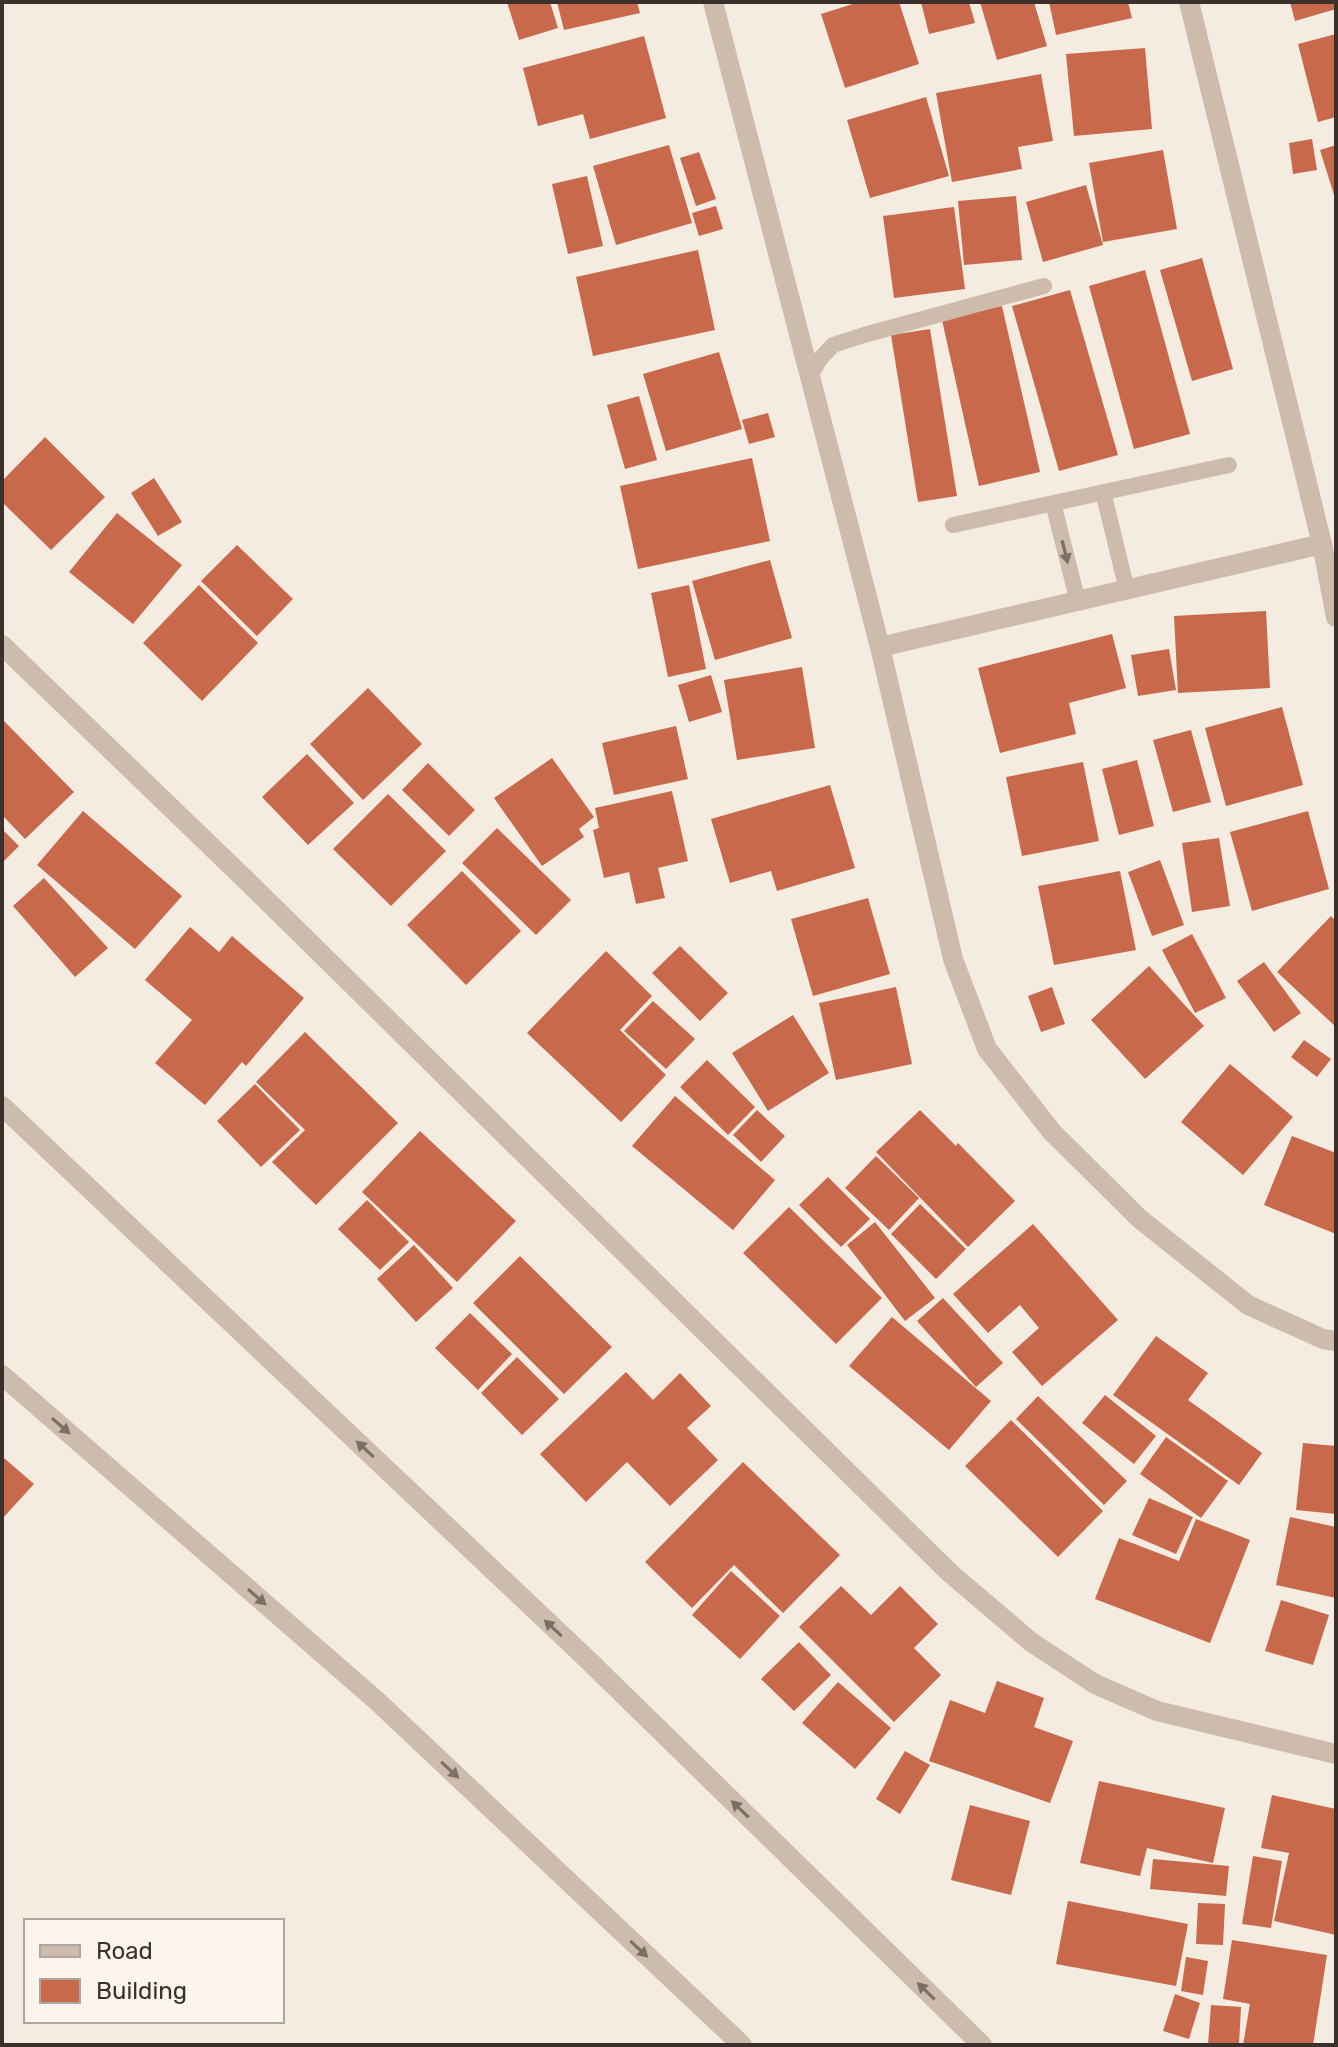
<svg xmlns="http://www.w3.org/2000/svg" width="1338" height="2047" font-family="Rubik,sans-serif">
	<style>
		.building { fill: #c8694b }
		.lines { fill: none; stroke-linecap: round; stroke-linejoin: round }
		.service { stroke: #cdbbac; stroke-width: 16 }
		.minor { stroke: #cdbbac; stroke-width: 20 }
		.tertiary { stroke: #cdbbac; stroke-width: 20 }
		.oneway { fill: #7d6f65 }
	</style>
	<rect width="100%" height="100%" fill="#f4ebe1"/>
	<path class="building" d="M507 2H550L558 28 519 40Z
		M557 2H637L640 13 564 30Z
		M859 2H899L919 64 845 88 821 14Z
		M921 2H969L975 23 929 34Z
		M980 2H1034L1047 46 997 60Z
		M1049 2H1128L1132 18 1056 35Z
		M1290 2H1336V9L1295 21Z
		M1336 34V117L1318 122 1298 44Z
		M644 36 666 118 590 139 583 114 538 126 523 68Z
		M1145 48 1152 129 1074 136 1066 54Z
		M1041 74 1053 141 1018 147 1022 169 952 182 936 93Z
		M926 97 949 176 870 198 847 120Z
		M1312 139 1317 170 1293 174 1289 143Z
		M669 145 692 223 616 245 593 166Z
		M1336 145V198H1335L1320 150Z
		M1163 150 1177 229 1103 242 1089 163Z
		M699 152 716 199 696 206 680 158Z
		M587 176 603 246 568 254 552 184Z
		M1086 185 1103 245 1043 262 1026 202Z
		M1016 196 1022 260 964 265 958 201Z
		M716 206 723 229 699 236 692 213Z
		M954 207 965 289 894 298 883 216Z
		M698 250 715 330 593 356 576 277Z
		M1202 258 1233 369 1192 381 1160 270Z
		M1145 270 1190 434 1134 449 1089 286Z
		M1070 290 1118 455 1059 471 1012 306Z
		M1002 306 1040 472 979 486 942 320Z
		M930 329 957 496 918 502 891 335Z
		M719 352 742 429 666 451 643 374Z
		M639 396 657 460 625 469 607 405Z
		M768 413 775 437 749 444 742 420Z
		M45 437 105 497 51 550 2 502V481Z
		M752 458 770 541 638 569 620 486Z
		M154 478 182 522 158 536 131 493Z
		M117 513 182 565 133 624 69 572Z
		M237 545 293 599 257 636 201 581Z
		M770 560 792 638 715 660 692 581Z
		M199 585 258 643 202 701 143 643Z
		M689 585 706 669 668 677 651 593Z
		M1266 611 1270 688 1178 693 1174 616Z
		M1112 634 1126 688 1069 703 1076 734 1000 753 978 668Z
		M1169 649 1176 690 1138 696 1131 655Z
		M802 667 815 748 737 760 724 680Z
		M711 675 722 712 689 722 678 685Z
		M368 688 422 744 363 800 310 744Z
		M1282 707 1303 785 1226 806 1205 728Z
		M2 719 74 792 25 839 2 815Z
		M676 726 688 779 614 795 602 743Z
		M1191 730 1211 802 1173 812 1153 740Z
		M307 754 354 803 308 845 262 797Z
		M552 758 594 817 579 829 584 837 542 866 494 798Z
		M1137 760 1154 826 1119 835 1102 769Z
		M1083 762 1099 841 1022 856 1006 777Z
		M428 763 475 810 449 836 402 790Z
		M830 785 855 868 777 891 771 871 730 883 711 819Z
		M672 791 688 861 658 868 665 898 636 904 629 872 604 878 593 830 599 828 595 808Z
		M388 794 446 851 391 906 333 849Z
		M83 811 182 896 135 949 37 865Z
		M1308 811 1329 889 1252 911 1230 832Z
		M497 828 571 900 536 935 462 863Z
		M2 829 19 846 2 863Z
		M1219 838 1230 906 1192 912 1182 843Z
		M1160 860 1184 925 1152 936 1128 872Z
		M462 871 521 931 466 985 407 925Z
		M1120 871 1136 950 1054 965 1038 886Z
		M44 878 108 948 75 977 13 906Z
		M868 898 890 974 813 996 791 919Z
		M1331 916 1336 921V1027L1277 972Z
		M190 927 219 952 232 936 304 998 246 1066 242 1062 205 1105 155 1063 192 1020 145 980Z
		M1192 934 1226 998 1195 1013 1162 950Z
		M680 946 728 993 700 1021 652 973Z
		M606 951 652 996 620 1030 666 1075 621 1122 527 1033Z
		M1264 962 1301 1013 1274 1032 1237 981Z
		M1149 966 1204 1026 1145 1079 1091 1020Z
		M896 987 912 1064 836 1080 819 1003Z
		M1052 987 1065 1024 1041 1032 1028 996Z
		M653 1001 695 1039 666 1069 624 1031Z
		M793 1015 829 1073 768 1111 732 1053Z
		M305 1032 398 1123 316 1205 272 1162 305 1130 256 1082Z
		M1304 1040 1331 1059 1317 1077 1291 1057Z
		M707 1060 755 1107 728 1135 680 1087Z
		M1230 1064 1293 1117 1243 1175 1181 1122Z
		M255 1084 300 1130 261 1167 217 1121Z
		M675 1096 775 1180 733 1230 632 1146Z
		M757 1110 785 1136 761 1162 733 1135Z
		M920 1110 956 1146 958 1143 1015 1201 968 1247 876 1152Z
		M420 1131 516 1221 457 1282 362 1192Z
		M1292 1136 1336 1153V1234L1264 1205Z
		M876 1156 919 1198 889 1230 845 1188Z
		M828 1177 870 1219 841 1247 799 1205Z
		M367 1200 409 1242 380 1270 338 1229Z
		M920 1204 966 1249 936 1279 891 1234Z
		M789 1207 882 1298 836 1344 743 1253Z
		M875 1222 935 1298 905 1321 847 1245Z
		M1033 1224 1118 1320 1042 1386 1012 1352 1039 1328 1020 1305 988 1333 953 1294Z
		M414 1245 453 1288 416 1322 377 1279Z
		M520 1256 612 1347 564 1394 473 1303Z
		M943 1298 1003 1363 976 1387 917 1321Z
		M470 1313 512 1354 478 1390 435 1348Z
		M892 1317 991 1401 949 1450 849 1366Z
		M1156 1336 1208 1373 1188 1400 1262 1453 1239 1485 1113 1395Z
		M517 1357 559 1399 522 1435 481 1393Z
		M626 1372 653 1400 680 1373 711 1406 687 1428 718 1460 670 1506 627 1462 586 1502 540 1454Z
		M1105 1395 1156 1436 1134 1464 1082 1423Z
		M1038 1396 1127 1481 1104 1505 1016 1419Z
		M1011 1420 1103 1511 1058 1557 965 1466Z
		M1166 1437 1228 1481 1201 1518 1140 1474Z
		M1303 1443 1336 1446V1514L1296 1510Z
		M4 1458 34 1484 2 1519V1461Z
		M743 1462 840 1555 783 1613 734 1565 692 1608 645 1562Z
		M1149 1498 1193 1517 1176 1554 1132 1535Z
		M1290 1517 1336 1527V1598L1276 1585Z
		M1196 1519 1250 1540 1210 1643 1095 1599 1119 1538 1179 1561Z
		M731 1571 780 1616 740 1659 692 1615Z
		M841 1586 871 1615 900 1586 938 1624 914 1648 941 1675 894 1722 799 1627Z
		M1281 1600 1329 1615 1313 1665 1265 1651Z
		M799 1642 831 1675 794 1711 761 1679Z
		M997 1681 1044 1698 1034 1727 1073 1741 1050 1803 929 1761 950 1700 985 1713Z
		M838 1682 891 1728 855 1769 802 1723Z
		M905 1751 930 1765 900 1814 876 1799Z
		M1099 1781 1225 1808 1213 1863 1147 1848 1140 1876 1080 1863Z
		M1272 1795 1336 1809V1935L1274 1921 1289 1853 1261 1848Z
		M970 1805 1030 1821 1011 1895 951 1880Z
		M1253 1856 1282 1861 1271 1928 1242 1924Z
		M1153 1859 1229 1866 1226 1896 1150 1889Z
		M1068 1901 1188 1924 1176 1986 1056 1964Z
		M1198 1903 1225 1904 1223 1945 1196 1944Z
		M1232 1940 1327 1955 1313 2045H1243L1250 2004 1223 1999Z
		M1186 1957 1208 1961 1203 1995 1181 1991Z
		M1175 1994 1200 2003 1189 2039 1163 2031Z
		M1211 2005 1241 2007 1239 2045H1208Z"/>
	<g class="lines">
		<path class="service" d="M810 376 820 359 833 345 864 335 1044 286
			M1103 492 1127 590
			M1053 503 1078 602
			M953 525 1229 465"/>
		<path class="minor" d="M713 2 880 647 953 959 987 1049 1052 1132 1140 1219 1248 1305 1323 1339 1336 1341
			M1189 2 1322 544 1336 617
			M2 645 249 883 950 1573 1031 1642 1095 1684 1157 1711 1336 1754
			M880 647 1322 544"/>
		<path class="tertiary" d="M2 1106 587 1659 982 2045
			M2 1375 377 1701 742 2045"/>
	</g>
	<defs><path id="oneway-solid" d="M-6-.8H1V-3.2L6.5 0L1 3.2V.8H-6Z" transform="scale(2)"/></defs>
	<g class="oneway">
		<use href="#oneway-solid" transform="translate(1065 552) rotate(76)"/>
		<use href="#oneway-solid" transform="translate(61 1426) rotate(41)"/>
		<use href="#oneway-solid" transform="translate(365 1449) rotate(-137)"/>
		<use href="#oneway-solid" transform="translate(257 1597) rotate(41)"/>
		<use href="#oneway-solid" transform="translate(553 1628) rotate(-137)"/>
		<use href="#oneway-solid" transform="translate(450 1770) rotate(43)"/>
		<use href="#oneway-solid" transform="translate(740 1809) rotate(-136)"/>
		<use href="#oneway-solid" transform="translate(639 1949) rotate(43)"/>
		<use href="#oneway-solid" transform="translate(926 1991) rotate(-136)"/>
	</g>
	<rect width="1338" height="2047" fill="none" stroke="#3b302b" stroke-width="8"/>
	<rect x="24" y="1919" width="260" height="104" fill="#fbf5ee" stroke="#aea6a0" stroke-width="2"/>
	<rect x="40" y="1945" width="40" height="12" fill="#cdbbac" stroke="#aea6a0" stroke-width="2"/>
	<text x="96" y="1959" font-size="24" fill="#3b302b">Road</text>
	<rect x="40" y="1979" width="40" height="24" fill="#c8694b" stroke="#aea6a0" stroke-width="2"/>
	<text x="96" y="1999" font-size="24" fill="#3b302b">Building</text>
</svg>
